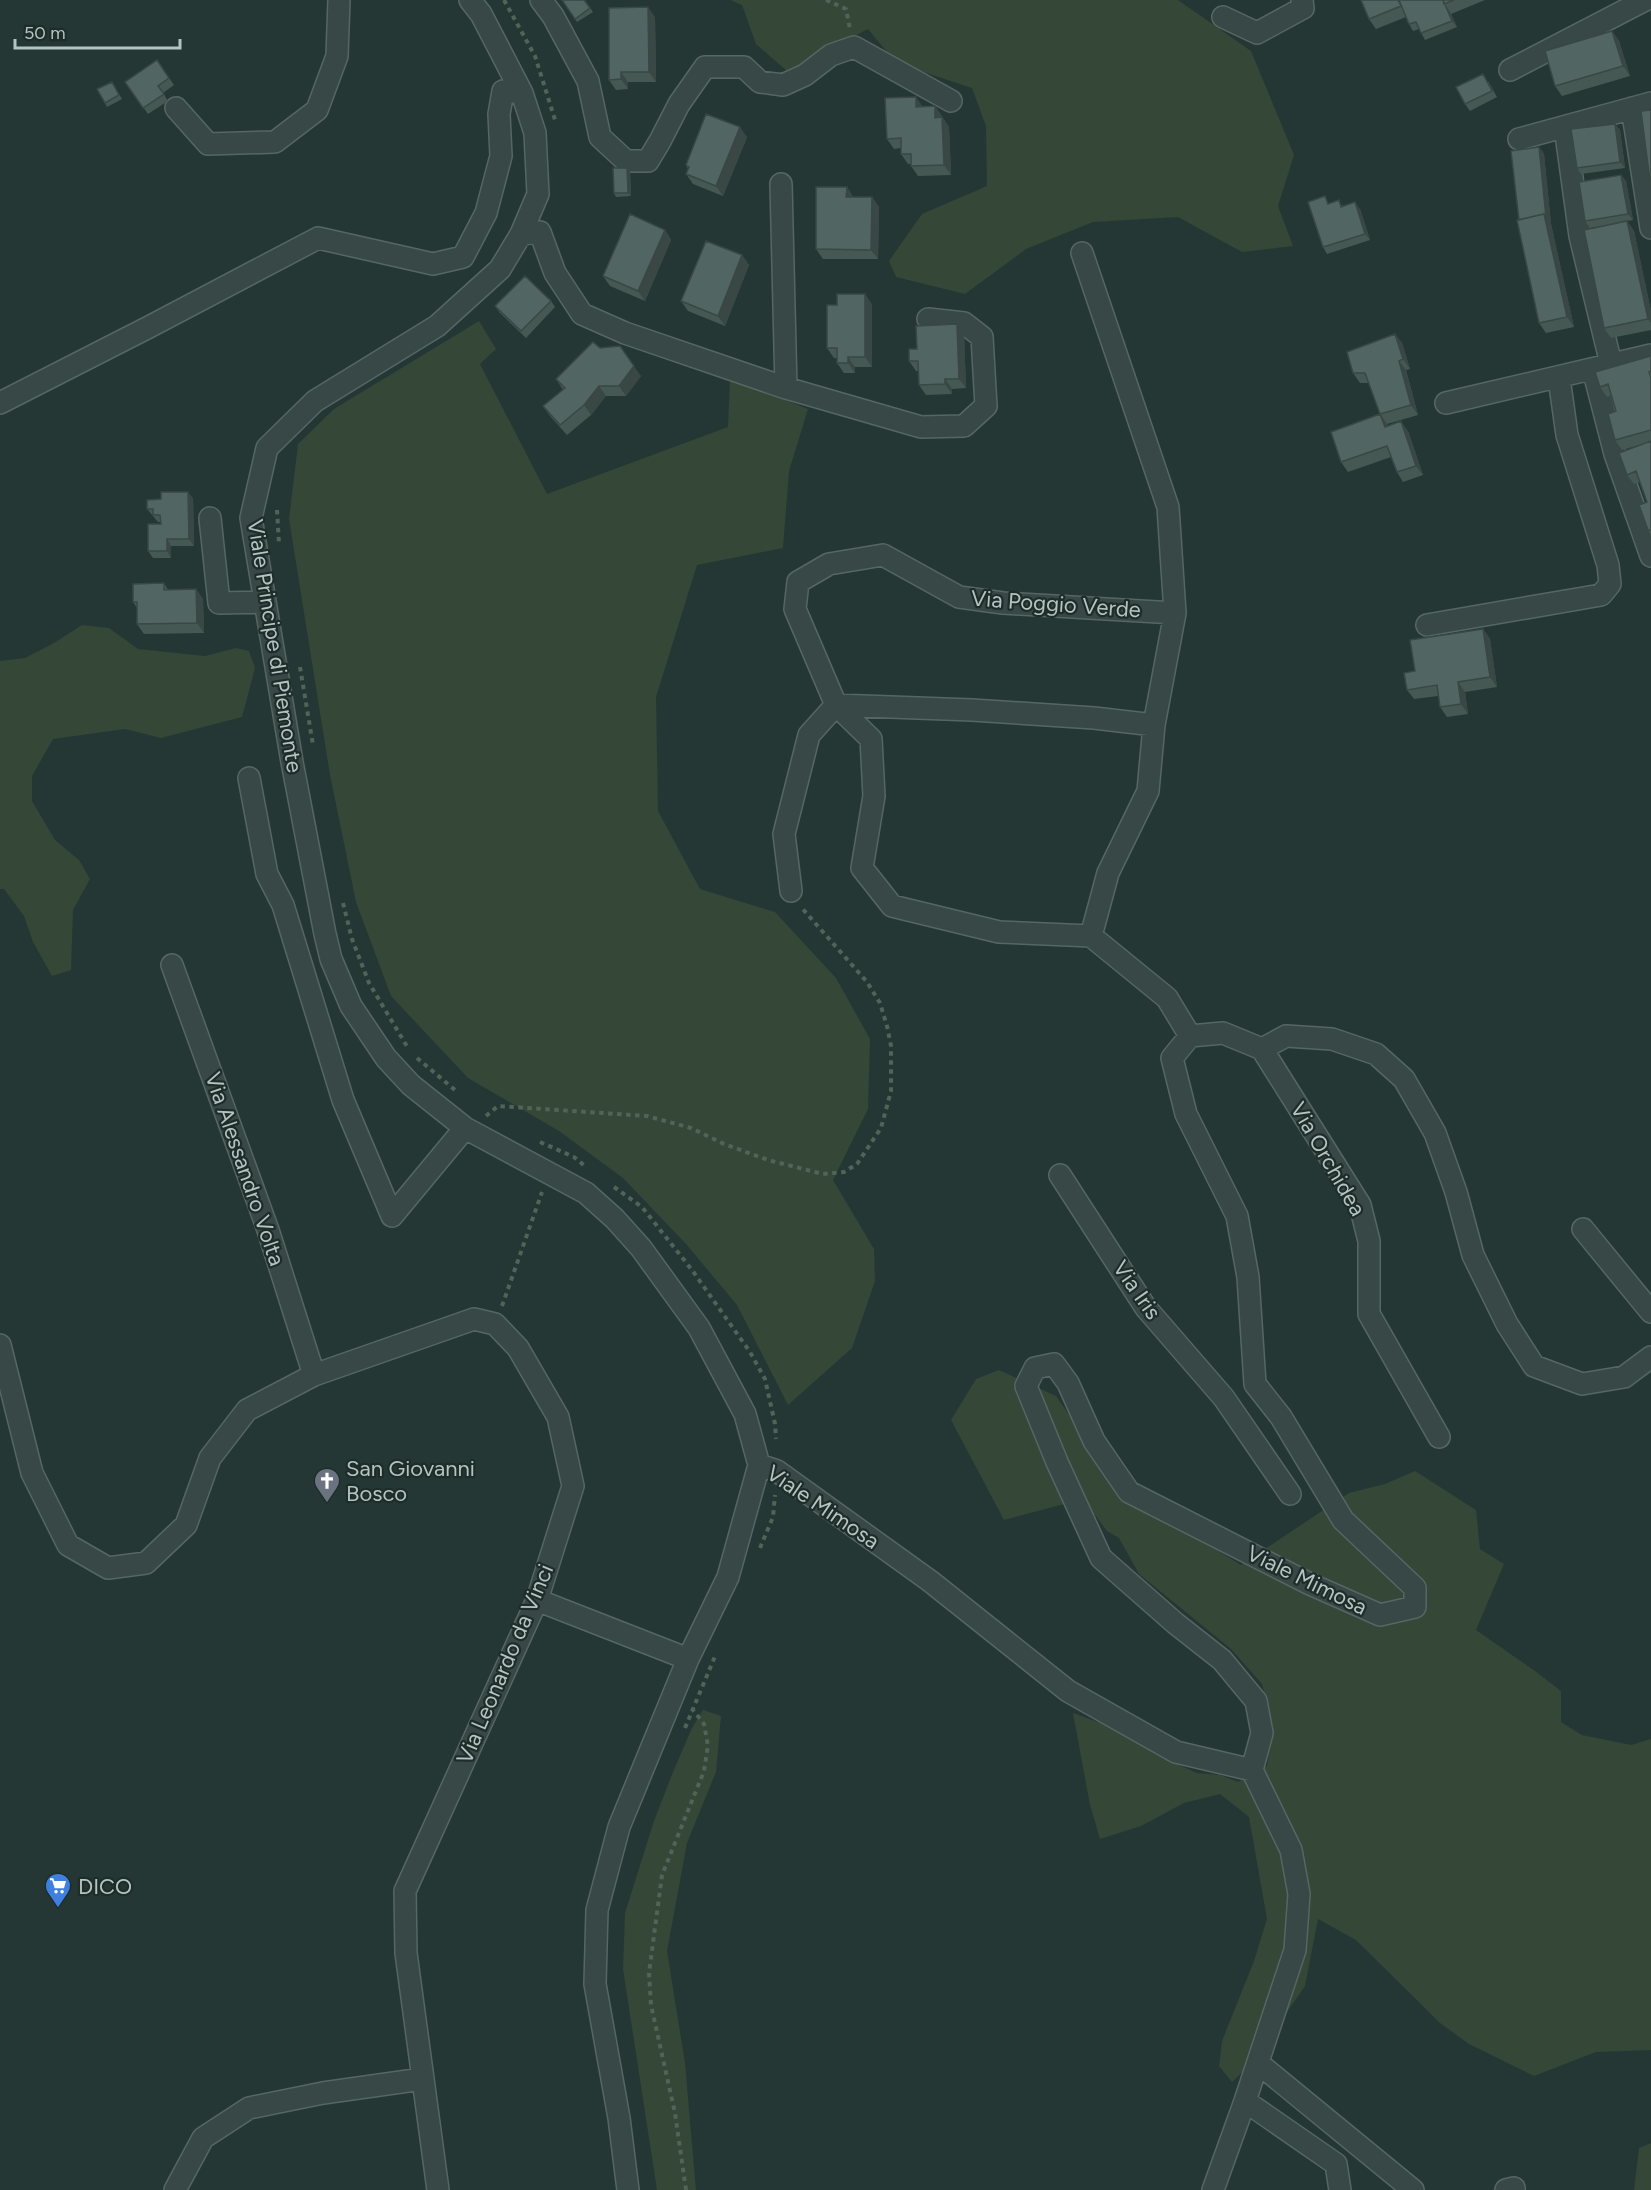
<svg xmlns="http://www.w3.org/2000/svg" width="1651" height="2190" font-family="Figtree,sans-serif">
	<style>
		.green { fill: #354737 }
		.lines { fill: none; stroke-linecap: round; stroke-linejoin: round }
		.minor-casing { stroke: #566664; stroke-width: 24 }
		.path { stroke: #526359; stroke-width: 4; stroke-dasharray: 4.5 4.5; stroke-linecap: butt }
		.minor { stroke: #384846; stroke-width: 21 }
		.wall { fill: #465854 }
		.shaded-wall { fill: #394745 }
		.building { fill: #516662; stroke: #394745; stroke-width: 1.5 }
		.labels { text-anchor: middle; dominant-baseline: central; stroke-width: 4.5; stroke-linejoin: round; paint-order: stroke }
		.street-label { font-size: 22px; fill: #b3c4c2; stroke: #1e2d2a }
		.poi-label { font-size: 22px; fill: #b3c4c2; stroke: #1e2d2a; text-anchor: start }
	</style>
	<rect width="100%" height="100%" fill="#253734"/>
	<path class="green" d="M730 0H1178L1251 51 1294 155 1278 206 1293 246 1242 252 1178 217 1093 222 1026 249 965 294 896 277 889 261 922 214 987 186 986 126 972 88 896 63 868 29 787 71 756 44 742 5Z
		M479 321 496 349 480 364 547 494 728 427 730 379 808 409 789 471 783 548 697 565 656 697 658 811 700 889 775 912 836 978 870 1039 868 1109 833 1180 874 1249 875 1281 852 1348 788 1405 737 1305 686 1244 623 1178 559 1131 468 1078 391 996 356 902 330 775 289 519 298 444 334 409Z
		M82 625 109 628 138 649 205 656 236 648 249 651 255 668 242 717 161 738 125 729 53 739 32 776V801L55 840 79 860 90 879 73 910 71 970 52 976 33 942 24 916 4 889H0V661L25 658 54 643Z
		M999 1370 1056 1396 1077 1426 1117 1495 1154 1517 1212 1547 1241 1565 1349 1493 1385 1484 1415 1471 1476 1510 1480 1549 1504 1564 1476 1630 1535 1671 1561 1691V1722L1582 1735 1631 1745 1651 1739V2050L1596 2052 1534 2076 1469 2044 1440 2023 1356 1940 1318 1919 1305 1986 1285 2015 1261 2031 1248 2067 1232 2082 1219 2066 1222 2041 1254 1961 1267 1919 1249 1817 1220 1794 1184 1803 1141 1826 1100 1839 1090 1805 1073 1713 1109 1726 1157 1755 1197 1773 1220 1775 1238 1782 1267 1766 1273 1727 1262 1684 1231 1649 1139 1574 1119 1538 1107 1531 1083 1499 1004 1520 951 1420 976 1379Z
		M703 1710 721 1716 716 1772 687 1843 667 1951 685 2063 696 2190H657L623 1969 625 1913 654 1821 673 1772 692 1728Z
		M1651 2143V2190H1634L1639 2148Z"/>
	<g class="lines">
		<defs>
			<path id="minor" d="M470 0 481 14 522 93 535 133 538 194 521 234 500 269 437 326 315 401 267 448 251 518 292 762 325 934 331 959 351 1006 386 1058 411 1085 465 1128 586 1193 615 1219 641 1248 699 1328 745 1414 759 1465 728 1577 688 1659 619 1827 597 1910 595 1984 619 2118 628 2190
				M541 0 553 16 588 81 600 137 626 161H648L660 141 679 104 705 67H744L760 82 783 85 805 75 831 55 854 47 951 101
				M1223 17 1257 33 1303 8 1302 0
				M1510 70 1645 0
				M176 108 208 144 275 142 317 110 337 56 339 0
				M1632 108 1651 228
				M1565 127 1580 236 1611 364
				M1519 139 1651 103
				M781 184 786 388
				M521 234 540 232 555 273 582 314 625 333 786 388 921 427 964 426 986 406 982 337 964 323 928 319
				M1082 253 1168 507 1175 613 1154 725 1148 791 1108 873 1091 936 1167 998 1190 1036
				M1593 369 1615 454 1651 556
				M0 403 149 327 318 238 433 264 463 257 486 213 501 156 499 114 503 91 522 93
				M1446 403 1651 355
				M210 518 219 603 265 602
				M1427 625 1601 595 1610 584 1608 565 1567 435 1559 378
				M1154 725 1094 718 972 710 836 705 795 609 798 582 829 564 883 555 959 597 1003 603 1175 613
				M249 778 267 874 283 905 343 1100 392 1216 465 1128
				M791 891 784 834 809 735 836 705 871 739 874 796 862 868 892 906 999 932 1091 936
				M172 965 268 1230 314 1375
				M1262 1049 1360 1205 1369 1241V1314L1439 1437
				M1060 1175 1146 1308 1224 1398 1290 1494
				M1583 1229 1651 1312
				M0 1345 32 1473 68 1545 108 1568 146 1563 186 1525 210 1458 247 1410 314 1375 474 1319 495 1324 518 1348 558 1417 573 1486 537 1600 405 1891 406 1953 438 2190
				M759 1465 777 1471 930 1581 1068 1691 1176 1752 1252 1770 1262 1733 1256 1701 1222 1660 1175 1623 1101 1558 1057 1462 1026 1386 1035 1368 1054 1364 1068 1383 1094 1441 1129 1492 1310 1584 1380 1615 1415 1607V1588L1343 1520 1281 1417 1255 1384 1248 1277 1237 1216 1186 1114 1172 1058 1190 1036 1223 1033 1262 1049 1286 1036 1332 1039 1376 1054 1404 1079 1435 1133 1456 1192 1473 1255 1507 1324 1534 1366 1582 1384 1624 1377 1651 1357
				M537 1600 688 1659
				M1258 2063 1413 2190
				M1245 2101 1336 2164 1340 2190
				M175 2190 203 2138 249 2108 323 2093 422 2079
				M1213 2190 1245 2101 1295 1950 1299 1894 1291 1850 1252 1770
				M1506 2190 1514 2188"/>
		</defs>
		<use href="#minor" class="minor-casing"/>
		<path class="path" d="M504 0 535 56 556 123
			M826 0 846 9 850 29
			M277 510 279 544
			M300 667 313 745
			M343 903 352 939 369 983 408 1048
			M417 1058 455 1090
			M486 1116 498 1106 647 1116 691 1128 724 1144 768 1160 823 1174 844 1172 857 1164 881 1128 891 1091V1046L887 1026 880 1003 867 982 801 907
			M540 1142 574 1157 586 1167
			M614 1187 642 1207 692 1270 750 1352 765 1379 775 1424 776 1439
			M502 1306 542 1192
			M760 1548 773 1517 775 1495
			M685 1728 716 1654
			M686 2190 675 2113 651 2005 649 1973 662 1875 704 1771 708 1746 704 1724 693 1710"/>
		<use href="#minor" class="minor"/>
	</g>
	<path class="wall" d="M562 0H585L593 12 577 22Z
		M1361 0H1485L1451 14 1457 27 1425 40 1419 29 1413 31 1409 24 1406 17 1376 29 1369 19Z
		M655 17 656 82H628V89L616 90 609 80Z
		M1612 31 1619 41 1630 76 1562 96 1555 86Z
		M157 60 174 85 163 93 168 101 148 114 125 82Z
		M1488 81 1497 97 1470 111 1465 104Z
		M114 85 122 99 107 107 105 103Z
		M935 106 949 127 951 175 918 176 911 166V164H908L901 154V148L894 149 887 139 923 107Z
		M1615 124 1620 130 1625 168 1581 174 1577 168Z
		M747 137 723 196 693 184 686 174 688 169 686 165Z
		M1539 147 1544 154 1551 224 1574 327 1546 333 1539 323 1519 220Z
		M627 168 630 171 631 196 616 197 614 193Z
		M1621 175 1626 181 1633 220 1627 221 1634 231 1651 311V330L1611 338 1604 328 1619 223 1590 228 1585 221Z
		M847 187 853 197H872L879 207 878 259H823L816 249Z
		M1330 203 1360 209 1370 240 1327 254 1323 247Z
		M665 230 671 240 645 301 610 286 603 276Z
		M742 255 749 265 725 326 688 311 681 301Z
		M551 301 555 307 526 338 500 313 495 306Z
		M872 304V367H855V373H844L837 363V358H834L827 348Z
		M964 334 966 388 952 389V394L926 395 919 385 918 371H916L909 361 917 349Z
		M1395 334 1402 343 1410 369 1406 370 1418 415 1387 424 1388 426 1408 431 1423 475 1403 482 1397 472 1391 457 1348 472 1341 462 1380 414 1369 383H1360L1353 373Z
		M600 348 641 376 626 396H606L591 415 567 435 550 416 543 406 563 390 556 379Z
		M1651 356V535L1648 530 1647 502 1640 482 1634 484 1627 475 1643 444 1622 450 1615 440 1616 411 1611 395 1607 397 1600 387Z
		M193 498 194 546H171V558H153L148 551 161 524 160 522H158L147 509Z
		M164 583 168 590 196 589 203 599 204 633 144 634 137 624V608L133 602Z
		M1483 629 1490 639 1497 687 1465 692 1468 714 1447 717 1440 707 1438 696 1414 699 1407 690 1415 671Z"/>
	<path class="shaded-wall" d="M648 7 655 17 656 82 649 72Z
		M1447 7 1451 14 1457 27 1452 21Z
		M1612 31 1619 41 1630 76 1623 66Z
		M621 72 628 82V89L621 79Z
		M916 97 923 107H916Z
		M935 106 942 116V128L935 118Z
		M942 117 949 127 951 175 944 165Z
		M1615 124 1620 130 1625 168 1620 162Z
		M740 127 747 137 723 196 716 186Z
		M1539 147 1544 154 1551 224 1574 327 1567 317 1544 214Z
		M627 168 630 171 631 196 628 193Z
		M1621 175 1626 181 1633 220 1628 214Z
		M847 187 853 197H846Z
		M872 197 879 207 878 259 871 250Z
		M1355 202 1360 209 1370 240 1365 234Z
		M1627 221 1634 231 1651 311V323L1648 319Z
		M665 230 671 240 645 301 638 291Z
		M742 255 749 265 725 326 718 316Z
		M865 294 872 304V367L865 357Z
		M957 324 964 334 966 388 959 379Z
		M1395 334 1402 343 1410 369 1403 359Z
		M848 357 855 367V373L848 363Z
		M1399 361 1406 370 1418 415 1411 405Z
		M634 366 641 376 626 396 619 386Z
		M945 379 952 389V394L945 384Z
		M599 386 606 396 591 415 584 405Z
		M1380 414 1387 424 1392 437 1385 427Z
		M1401 421 1408 431 1423 475 1416 466Z
		M188 492 193 498 194 546 189 539Z
		M167 539 171 546V558L167 551Z
		M196 589 203 599 204 633 197 623Z
		M1483 629 1490 639 1497 687 1490 677Z
		M1458 682 1465 692 1468 714 1461 704Z"/>
	<path class="building" d="M562 0H584L590 8 575 19Z
		M1361 0H1398L1401 6 1369 19Z
		M1399 0H1443L1452 21 1421 33 1416 22 1409 24Z
		M1443 0H1454L1444 4Z
		M648 7 649 72H621V79L609 80V8Z
		M1612 31 1623 66 1555 86 1545 51Z
		M157 60 169 78 158 86 164 94 143 108 125 82Z
		M1483 74 1492 91 1465 104 1456 87Z
		M112 82 119 95 105 103 97 89Z
		M916 97V107L935 106V118L942 117 944 165 911 166V154H901V138L887 139 885 98Z
		M1651 110V189L1641 111Z
		M706 114 740 127 716 186 686 174 689 167 686 165Z
		M1615 124 1620 162 1577 168 1571 129Z
		M1539 147 1546 217 1544 214 1519 220 1511 151Z
		M613 168H627L628 193H614Z
		M1621 175 1628 214 1585 221 1579 182Z
		M816 187H847L846 197H872L871 250 816 249Z
		M1325 196 1328 204 1339 200 1341 207 1355 202 1365 234 1323 247 1308 202Z
		M630 214 665 230 638 291 603 276Z
		M1544 214 1567 317 1539 323 1517 220Z
		M1627 221 1648 319 1604 328 1584 230Z
		M706 241 742 255 718 316 681 301Z
		M525 276 551 301 521 331 495 306Z
		M837 294H865V357H848V363H837V348H827V305H837Z
		M957 324 959 379H945V384L919 385 918 361H909V349H917L916 326Z
		M1395 334 1403 359 1399 361 1411 405 1380 414 1385 427 1401 421 1416 466 1397 472 1387 446 1341 462 1331 432 1380 414 1365 373H1353L1347 352Z
		M593 342 600 348 620 346 634 366 619 386H599L584 405 560 425 543 406 565 388 556 379Z
		M1651 356V371L1649 372 1651 378V430L1615 440 1608 414 1616 411 1608 384 1600 387 1595 372Z
		M1651 441V530H1648L1639 505 1647 502 1636 471 1627 475 1619 453Z
		M161 492H188L189 539H167V551H148V524H161L160 515H153V509H147V500L161 499Z
		M164 583V590L196 589 197 623 137 624V602H133V584Z
		M1483 629 1490 677 1458 682 1461 704 1440 707 1437 685 1407 690 1404 673 1415 671 1410 640Z"/>
	<defs>
		<symbol id="church-pin" viewBox="-11 -11 22 30"><path d="M0 17L-7.5 6A9.5 9.5 0 1 1 7.5 6Z" fill="#6b7280" stroke="#1e2d2a"/><path d="M-1.2-6h2.4v3.5h3.3v2.4h-3.3V6h-2.4V-.1h-3.3v-2.4h3.3Z" fill="#fff"/></symbol>
		<symbol id="supermarket-pin" viewBox="-11 -11 22 30"><path d="M0 17L-7.5 6A9.5 9.5 0 1 1 7.5 6Z" fill="#3f7fe0" stroke="#1e2d2a"/><path d="M-6-5.5h2.5l.6 2H6L4.5 2H-2.5L-4.4-4H-6ZM-1.5 3.2a1.3 1.3 0 1 0 .1 0ZM3 3.2a1.3 1.3 0 1 0 .1 0Z" fill="#fff"/></symbol>
	</defs>
	<g fill-rule="evenodd">
		<use href="#church-pin" x="312" y="1466" width="30" height="40"/>
		<use href="#supermarket-pin" x="43" y="1871" width="30" height="40"/>
	</g>
	<g class="labels">
		<g class="street-label">
			<text transform="translate(1056 604) rotate(4)">Via Poggio Verde</text>
			<text transform="translate(275 646) rotate(81)">Viale Principe di Piemonte</text>
			<text transform="translate(1328 1159) rotate(60)">Via Orchidea</text>
			<text transform="translate(245 1169) rotate(71)">Via Alessandro Volta</text>
			<text transform="translate(1137 1290) rotate(55)">Via Iris</text>
			<text transform="translate(823 1507) rotate(34)">Viale Mimosa</text>
			<text transform="translate(1307 1580) rotate(26)">Viale Mimosa</text>
			<text transform="translate(505 1664) rotate(-67)">Via Leonardo da Vinci</text>
		</g>
		<g class="poi-label">
			<text x="346" y="1468">San Giovanni<tspan x="346" dy="25">Bosco</tspan></text>
			<text x="78" y="1886">DICO</text>
		</g>
	</g>
	<path d="M15 39v9h165v-9" fill="none" stroke="#b3c4c2" stroke-width="3"/>
	<text x="24" y="39" font-size="18" fill="#b3c4c2" stroke="#1e2d2a" stroke-width="4.5" paint-order="stroke">50 m</text>
</svg>
